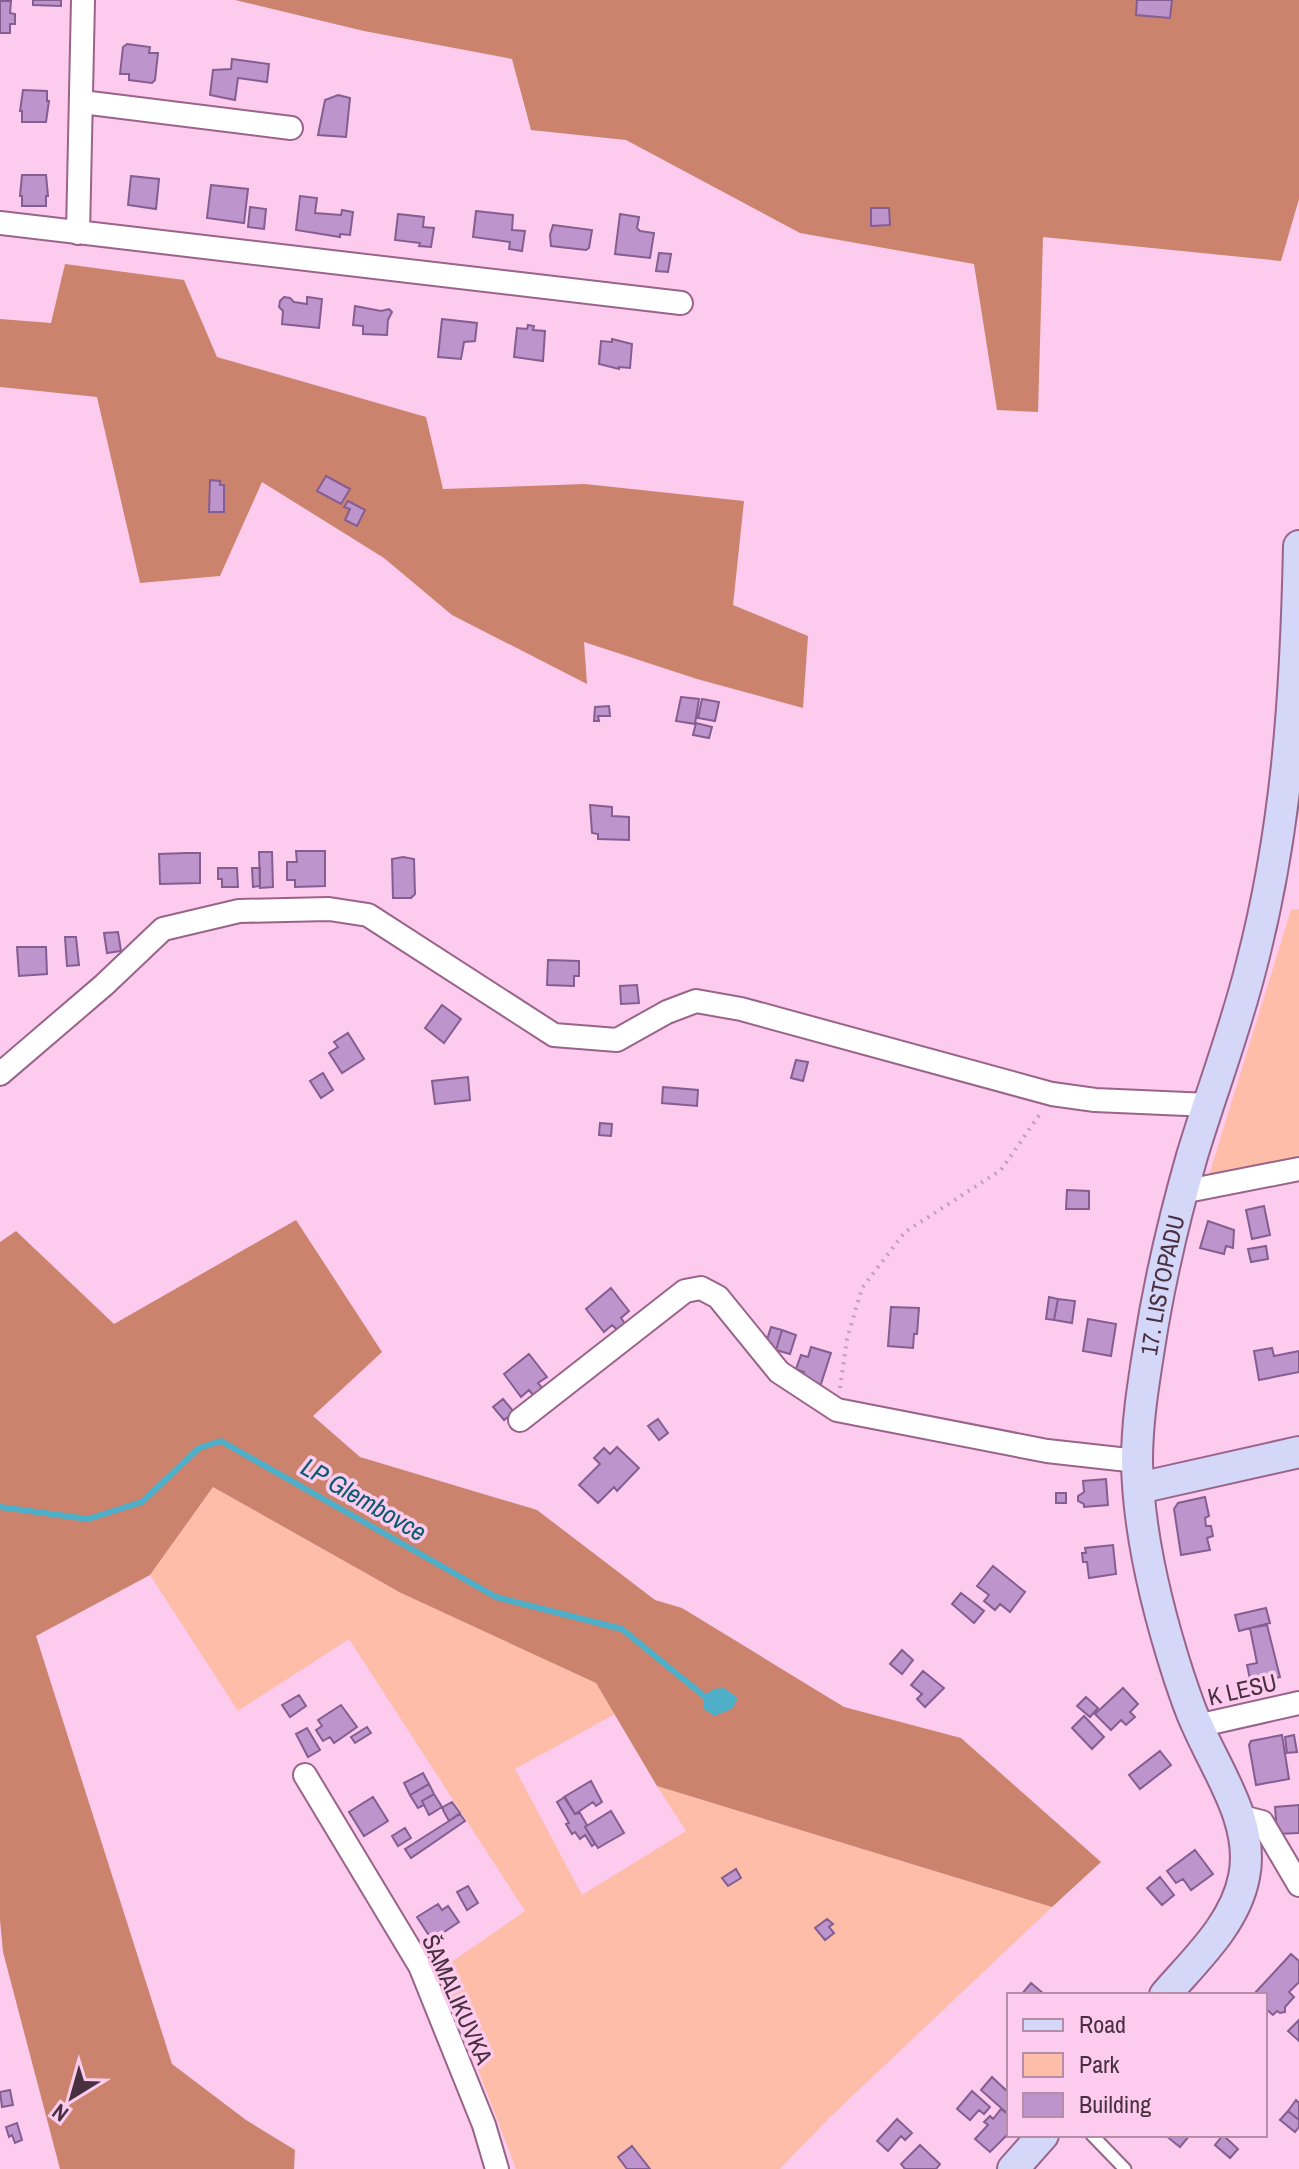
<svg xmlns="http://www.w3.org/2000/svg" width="1299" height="2169" font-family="'Archivo Narrow',sans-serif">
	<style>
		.green { fill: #febda9 }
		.forest { fill: #cc836d }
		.water { fill: #4fafc8 }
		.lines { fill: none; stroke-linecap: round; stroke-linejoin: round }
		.stream { stroke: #4fafc8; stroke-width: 6 }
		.building { fill: #bd94cb; stroke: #845e91; stroke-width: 2 }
		.lane-casing { stroke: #99638a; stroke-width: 15 }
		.street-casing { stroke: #99638a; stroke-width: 26 }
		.secondary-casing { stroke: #99638a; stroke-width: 34 }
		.path { stroke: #c69cb9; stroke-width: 4; stroke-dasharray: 2 6; stroke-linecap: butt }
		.lane { stroke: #fff; stroke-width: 11 }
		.street { stroke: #fff; stroke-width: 22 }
		.secondary { stroke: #d5d7f8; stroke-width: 30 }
		.labels { text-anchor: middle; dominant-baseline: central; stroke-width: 7; stroke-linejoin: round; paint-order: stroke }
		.street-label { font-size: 24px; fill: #483041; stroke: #fccbed }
		.water-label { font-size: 26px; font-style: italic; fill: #0a5c6e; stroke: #fccbed }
	</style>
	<rect width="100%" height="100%" fill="#fccbed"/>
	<path class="green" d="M1299 909V1162L1209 1175 1291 910Z
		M213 1487 401 1593 596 1683 615 1714 515 1769 582 1895 686 1831 657 1786 1052 1907 828 2119 780 2169H516L440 1970 525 1911 349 1639 238 1711 150 1575Z"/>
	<path class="forest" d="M235 0H1299V199L1281 261 1043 237 1038 412 997 410 974 264 800 233 626 140 531 130 512 59 364 31Z
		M65 264 184 280 217 357 426 417 443 489 585 484 744 501 733 605 808 636 803 708 697 679 584 642 587 684 452 615 384 558 262 482 220 576 140 583 97 397 0 387V319L51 323Z
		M296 1220 382 1352 313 1416 360 1457 537 1510 655 1600 682 1608 844 1707 961 1738 1101 1862 1052 1907 657 1786 596 1683 401 1593 213 1487 150 1575 36 1636 172 2064 246 2120 295 2150 294 2169H60L3 1952 0 1920V1242L16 1231 114 1324Z"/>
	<path class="water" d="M724 1688 738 1698 732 1709 714 1716 704 1709V1696L713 1689Z"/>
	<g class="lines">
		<path class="stream" d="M0 1507 88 1519 142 1502 199 1448 221 1441 496 1597 622 1629 704 1696"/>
	</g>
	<path class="building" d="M33 0H61V6L33 5Z
		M1137 0H1172L1170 18 1136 15Z
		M0 1H11L10 13 15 14V24H10V33H0Z
		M127 44 150 47 149 53H158L155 80 152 83 129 80V74H120L123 47Z
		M232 59 269 64 267 82 238 78 235 100 210 95 213 70 231 69Z
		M23 90 47 91V101H49L46 122H22V111H20Z
		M338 95 350 98 346 137 318 135 325 100Z
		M22 175H46L48 196H46V206H22V196H20Z
		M131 176 159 179 156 209 128 205Z
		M211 185 248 189 244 223 207 218Z
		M300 196 317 198 315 213 341 215 342 210 353 212 350 235 340 234V237L296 230Z
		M250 207 266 209 264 229 248 227Z
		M871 208H889L890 225 871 226Z
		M476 211 513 215 512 230 525 231 522 251 509 249 510 242 473 237Z
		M398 214 424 217 423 227 434 228 431 247 419 246 420 243 395 240Z
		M620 214 639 217 637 228 640 231 654 233 650 258 615 254Z
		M553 225 592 230 589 248 586 250 551 246 550 235Z
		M659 253 671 254 668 272 656 271Z
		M284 297 290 298 294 302 307 304V297L322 299 319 328 282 324 283 311 279 307 280 301Z
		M355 306 381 311 389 309 392 312 388 320 387 335 363 334V326L353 325Z
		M442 319 477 323 475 341 464 342 461 359 438 357Z
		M528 325 534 326 533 330 545 331 543 361 514 357 517 328 527 329Z
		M612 339 632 344 630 368 619 367V369L599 364 601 341 612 342Z
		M326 476 350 489 341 504 317 491Z
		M210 480 220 481V485H224V512H209Z
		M348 501 365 510 357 526 345 520 350 509 344 507Z
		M681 697 699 699 695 724 676 721Z
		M702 699 719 702 715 721 698 718Z
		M609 706 610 716H598L599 721H594L595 707Z
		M696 723 712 727 709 738 693 735Z
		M590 805 612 807V816L629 817V840L598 839V834L592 833Z
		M296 851H325V886L295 887V880H287V862H297Z
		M259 852H272L273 887 260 888Z
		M186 853H200V883L160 884 159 854Z
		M403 857 414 859 415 894 411 898H393L392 859Z
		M218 868H237L238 887H222V879H218Z
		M252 868H260V886L253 887Z
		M118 932 121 951 107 953 104 933Z
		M65 937H76L79 965 67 966Z
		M17 947H46L47 974 19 976Z
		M548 960 579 961V976H574V986L547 985Z
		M637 985 639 1003 621 1004 620 986Z
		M442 1005 461 1019 444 1043 425 1028Z
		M348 1033 364 1059 342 1073 329 1053 338 1047 334 1042Z
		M796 1060 808 1062 803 1081 791 1078Z
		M323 1073 333 1090 321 1098 310 1081Z
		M468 1077 470 1100 435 1104 432 1081Z
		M663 1087 698 1090 697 1106 662 1103Z
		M600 1123 612 1124 611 1136 599 1135Z
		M1067 1190 1089 1191V1209H1066Z
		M1264 1206 1270 1235 1252 1239 1246 1210Z
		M1208 1221 1234 1230 1233 1248 1226 1246 1224 1254 1200 1248Z
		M1266 1246 1268 1259 1251 1262 1248 1249Z
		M611 1288 629 1311 621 1318 626 1325 618 1331 612 1325 604 1332 586 1309Z
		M1049 1297 1058 1299 1054 1320 1046 1319Z
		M1058 1299 1075 1301 1072 1323 1054 1320Z
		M891 1307 919 1308 917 1334H914L913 1348 888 1346Z
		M1088 1319 1116 1324 1111 1356 1083 1351Z
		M771 1327 782 1330 776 1350 765 1346Z
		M782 1330 796 1335 790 1354 776 1350Z
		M811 1347 831 1353 820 1387 801 1381 804 1372 796 1369 801 1355 808 1357Z
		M1272 1348 1274 1356 1299 1351V1372L1259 1380 1254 1351Z
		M529 1354 547 1377 538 1383 543 1389 534 1396 529 1390 521 1397 504 1374Z
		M503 1399 514 1412 504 1420 493 1407Z
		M658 1419 668 1433 659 1440 648 1426Z
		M617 1447 639 1468 617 1491 614 1487 598 1503 579 1485 600 1464 594 1458 604 1448 610 1454Z
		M1106 1479 1108 1505 1084 1507V1504L1078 1501V1496L1084 1492 1083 1481Z
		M1056 1493H1066V1503H1056Z
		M1205 1497 1209 1516 1205 1518 1206 1526H1211L1213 1536 1207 1538 1210 1550 1181 1555 1174 1509 1178 1503Z
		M1113 1545 1116 1574 1089 1578 1087 1562H1083L1082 1553H1086L1085 1548Z
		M993 1566 1025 1592 1010 1612 1000 1604 995 1610 984 1601 989 1595 977 1586Z
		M961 1593 984 1611 974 1623 952 1604Z
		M1266 1608 1270 1623 1239 1631 1235 1615Z
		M1267 1625 1280 1677 1251 1684 1247 1665 1257 1663 1250 1628Z
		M902 1650 913 1660 902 1674 890 1664Z
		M923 1671 944 1688 925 1707 917 1699 922 1694 911 1685Z
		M1123 1688 1138 1704 1130 1712 1135 1717 1126 1725 1121 1720 1111 1730 1095 1714Z
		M299 1695 306 1706 290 1717 282 1705Z
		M1086 1697 1098 1708 1090 1717 1077 1706Z
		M341 1705 357 1727 334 1743 330 1737 323 1741 316 1730 322 1726 318 1720Z
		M1084 1716 1104 1737 1092 1749 1072 1728Z
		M367 1727 371 1733 355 1743 351 1737Z
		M307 1728 320 1750 308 1757 296 1734Z
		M1282 1735 1289 1779 1256 1785 1249 1745 1251 1741Z
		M1294 1735 1297 1752 1287 1753 1285 1737Z
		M1160 1751 1171 1765 1140 1789 1129 1775Z
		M423 1773 429 1784 410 1795 404 1783Z
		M591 1781 602 1802 596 1806 593 1802 575 1814 564 1797Z
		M429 1784 434 1794 422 1801 424 1805 418 1808 410 1795Z
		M434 1794 442 1807 429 1815 422 1801Z
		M373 1797 388 1821 364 1836 349 1812Z
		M565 1797 575 1814 580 1813 587 1825 585 1827 595 1844 592 1846 585 1835 580 1839 575 1832 572 1834 566 1824 569 1823 557 1802Z
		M452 1802 460 1813 449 1821 443 1810V1807Z
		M1299 1805V1833L1277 1834 1275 1807Z
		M611 1811 624 1833 598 1848 585 1827Z
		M460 1814 465 1821 411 1858 405 1849Z
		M405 1828 411 1838 398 1846 392 1836Z
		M1195 1850 1213 1874 1191 1890 1183 1879 1176 1883 1167 1871Z
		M736 1869 741 1878 728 1886 722 1878Z
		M1160 1877 1174 1895 1162 1905 1147 1888Z
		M468 1886 478 1903 467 1910 457 1892Z
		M438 1904 442 1910 448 1906 459 1922 432 1940 417 1917Z
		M827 1919 833 1924 829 1927 834 1933 825 1940 815 1928Z
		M1291 1954 1299 1961V1982L1289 1992 1294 1997 1285 2007V2012L1280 2013 1277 2011 1273 2015 1265 2008V1995H1253Z
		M1031 1983 1044 1994V1995H1021Z
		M1299 2020V2041L1288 2031Z
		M992 2077 1009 2093V2115L981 2090Z
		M10 2090 13 2105 2 2107 0 2092Z
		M972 2091 990 2107 984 2114 979 2110 970 2120 957 2109Z
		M1296 2100 1299 2103V2120L1288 2111Z
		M1001 2109 1009 2115V2133L990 2152 975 2139 988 2125 984 2122 990 2116 993 2119Z
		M1288 2111 1299 2120V2127L1295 2132 1280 2120Z
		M897 2119 912 2133 905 2140 901 2136 888 2151 877 2141Z
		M17 2123 22 2140 15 2143 12 2135 9 2137 6 2127Z
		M1165 2135H1190L1180 2147Z
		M1223 2135 1238 2149 1230 2158 1215 2145Z
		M920 2145 940 2164 936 2169H905L901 2164Z
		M632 2146 650 2169H627L618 2157Z"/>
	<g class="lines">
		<defs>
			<path id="lane" d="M1092 2135 1125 2169"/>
			<path id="street" d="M82 102 291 128
				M0 223 681 303
				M78 233 83 0
				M0 1074 104 985 163 929 239 911 329 909 368 915 554 1035 617 1040 667 1012 696 1001 741 1009 1052 1094 1095 1100 1209 1105
				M1182 1192 1299 1169
				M520 1420 685 1291 701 1288 718 1297 779 1372 837 1410 1047 1451 1137 1461
				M1197 1726 1299 1703
				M305 1775 420 1966 484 2125 497 2169
				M1238 1816 1262 1822 1299 1885"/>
			<g id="secondary">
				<path d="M1139 1488 1299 1452"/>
				<path id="s1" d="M1165 1995C1195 1960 1235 1924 1244 1877 1255 1824 1218 1773 1198 1727 1190 1711 1185 1694 1179 1677 1157 1609 1138 1533 1137 1461 1137 1423 1143 1386 1149 1348 1159 1283 1174 1219 1192 1156 1211 1093 1235 1031 1251 967 1288 826 1296 690 1299 546"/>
				<path d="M1013 2169 1043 2135"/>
			</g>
		</defs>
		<use href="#lane" class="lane-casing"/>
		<use href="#street" class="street-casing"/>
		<use href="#secondary" class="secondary-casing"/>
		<path class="path" d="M840 1388 847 1339 862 1288 905 1232 1001 1170 1042 1111"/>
		<use href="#lane" class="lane"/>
		<use href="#street" class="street"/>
		<use href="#secondary" class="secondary"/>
	</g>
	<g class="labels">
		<g class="street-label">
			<text stroke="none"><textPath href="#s1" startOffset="756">17. LISTOPADU</textPath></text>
			<text transform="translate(1242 1689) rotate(-13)">K LESU</text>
			<text transform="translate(458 1999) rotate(66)">ŠAMALIKUVKA</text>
		</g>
		<g class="water-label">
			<text transform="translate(364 1499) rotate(30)">LP Glembovce</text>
		</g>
	</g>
	<rect x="1007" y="1993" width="260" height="144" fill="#fccbed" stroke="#b48da8" stroke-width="2"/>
	<rect x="1023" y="2019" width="40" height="12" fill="#d5d7f8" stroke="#b48da8" stroke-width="2"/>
	<text x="1079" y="2033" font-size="24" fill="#483041">Road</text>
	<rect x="1023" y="2053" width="40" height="24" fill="#febda9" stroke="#b48da8" stroke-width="2"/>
	<text x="1079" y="2073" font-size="24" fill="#483041">Park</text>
	<rect x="1023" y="2093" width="40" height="24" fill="#bd94cb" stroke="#b48da8" stroke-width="2"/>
	<text x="1079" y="2113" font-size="24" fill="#483041">Building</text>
	<g transform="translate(72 2097) rotate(217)" stroke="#fccbed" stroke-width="6" paint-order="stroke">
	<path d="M0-6L14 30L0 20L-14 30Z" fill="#483041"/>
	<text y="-12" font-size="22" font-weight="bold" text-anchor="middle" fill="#483041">N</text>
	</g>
</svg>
